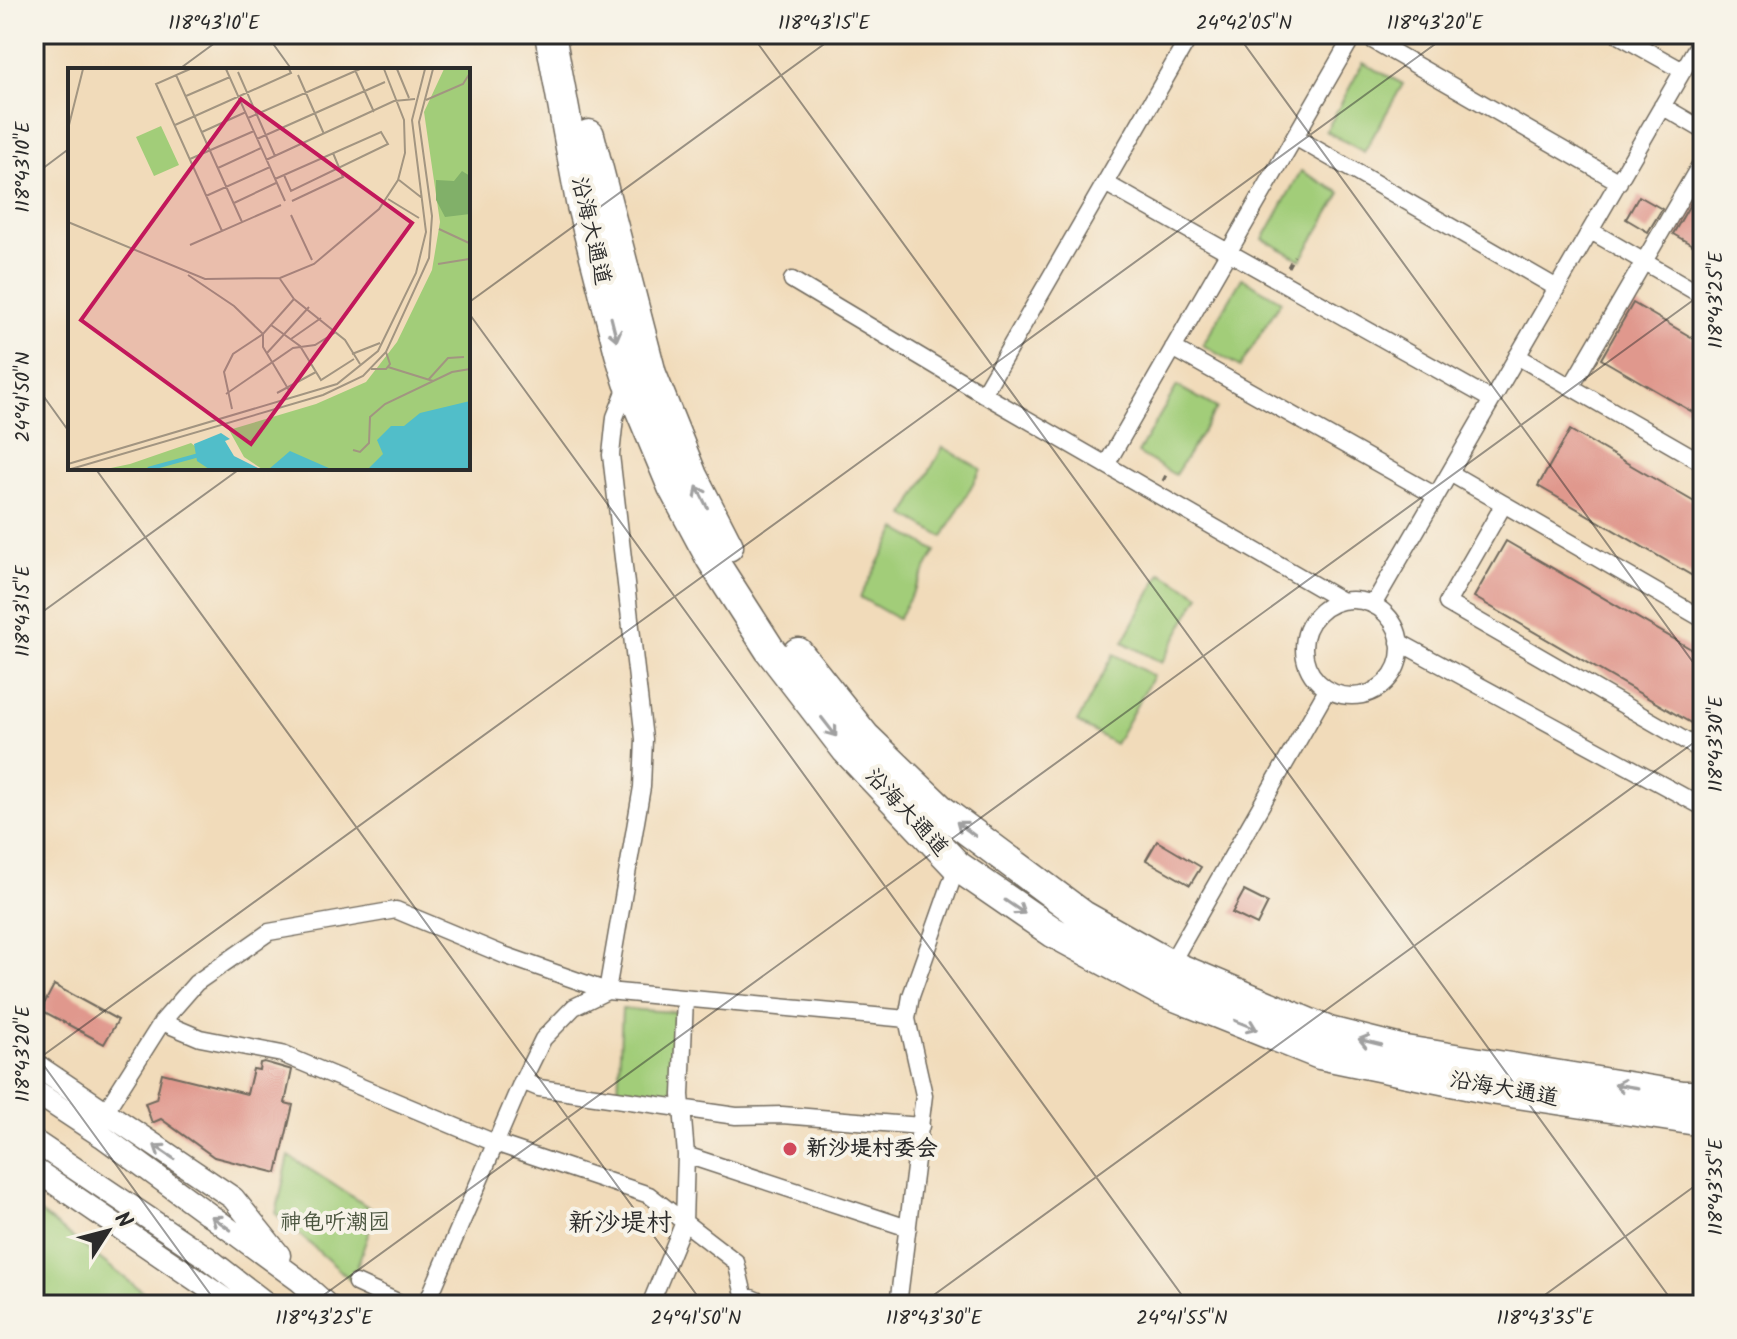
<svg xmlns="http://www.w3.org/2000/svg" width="1737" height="1339" font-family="Kalam,'LXGW WenKai TC',sans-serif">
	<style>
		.green { fill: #a2cd79; stroke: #667c52; stroke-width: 2 }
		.building { fill: #e0988d }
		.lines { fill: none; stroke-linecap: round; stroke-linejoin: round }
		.street-casing { stroke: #70695d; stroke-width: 19 }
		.secondary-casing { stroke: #70695d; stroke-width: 25 }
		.highway-casing { stroke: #70695d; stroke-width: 33 }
		.path { stroke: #70695d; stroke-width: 3; stroke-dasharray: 6 6; stroke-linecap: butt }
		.street { stroke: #fff; stroke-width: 16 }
		.secondary { stroke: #fff; stroke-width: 22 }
		.highway { stroke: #fff; stroke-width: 30 }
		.oneway { stroke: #a0a0a0 }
		.ticks { fill: none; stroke: #2b2b2b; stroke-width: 2; stroke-opacity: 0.45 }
		.poi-dot { fill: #d1495b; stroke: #f7f3e8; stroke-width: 3 }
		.labels { text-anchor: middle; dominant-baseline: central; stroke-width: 8; stroke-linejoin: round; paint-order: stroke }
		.street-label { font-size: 22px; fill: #2b2b2b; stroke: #f7f3e8 }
		.poi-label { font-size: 22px; font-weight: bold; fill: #2b2b2b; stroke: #f7f3e8; text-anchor: start }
		.park-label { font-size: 22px; fill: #49543e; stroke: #f7f3e8 }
		.quarter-label { font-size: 26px; fill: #2b2b2b; stroke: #f7f3e8 }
		.inset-river { fill: none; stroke: #51bec9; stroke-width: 4 }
		.inset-road { fill: none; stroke: #a29581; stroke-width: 2 }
		.view { fill: #c2185b; fill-opacity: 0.15; stroke: #c2185b; stroke-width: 4 }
		.inset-edge { fill: none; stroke: #2b2b2b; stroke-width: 4 }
		.neatline { fill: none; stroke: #2b2b2b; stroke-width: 3 }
		.ticks-label { font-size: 20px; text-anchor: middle; fill: #2b2b2b }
	</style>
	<rect width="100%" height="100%" fill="#f7f3e8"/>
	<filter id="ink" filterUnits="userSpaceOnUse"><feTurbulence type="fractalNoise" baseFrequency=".0125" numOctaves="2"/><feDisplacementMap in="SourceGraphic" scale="16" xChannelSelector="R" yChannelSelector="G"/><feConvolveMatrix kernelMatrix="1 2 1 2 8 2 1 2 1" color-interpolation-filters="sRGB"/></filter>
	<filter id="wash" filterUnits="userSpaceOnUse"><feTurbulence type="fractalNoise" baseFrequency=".006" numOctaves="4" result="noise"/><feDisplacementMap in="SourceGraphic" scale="32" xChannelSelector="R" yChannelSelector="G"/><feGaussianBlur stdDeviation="1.8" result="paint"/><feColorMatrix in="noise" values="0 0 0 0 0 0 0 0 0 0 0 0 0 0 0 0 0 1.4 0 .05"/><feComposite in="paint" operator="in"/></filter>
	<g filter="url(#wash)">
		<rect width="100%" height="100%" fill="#f1dbba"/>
		<path class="green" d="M1363 63 1403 84 1364 152 1326 131Z
			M1301 171 1341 193 1301 260 1263 239Z
			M1242 278 1281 301 1240 367 1203 345Z
			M1177 386 1217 408 1175 475 1138 453Z
			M943 447 981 469 943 537 905 515Z
			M897 529 936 551 898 619 860 597Z
			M1161 573 1200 595 1162 663 1123 642Z
			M1114 654 1153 676 1115 744 1077 722Z
			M622 1009 676 1012 672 1097 618 1094Z
			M289 1156 376 1212 352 1281 276 1214Z
			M34 1208 160 1305H34Z"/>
		<g id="blocks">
			<path class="building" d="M1703 182V251L1673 234Z
				M1639 196 1662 209 1648 232 1626 219Z
				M1633 303 1703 344V418L1601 359Z
				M1570 430 1703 507V582L1538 486Z
				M1506 541 1703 656V730L1474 597Z
				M1157 841 1201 867 1190 885 1146 860Z
				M1244 891 1268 903 1257 925 1232 913Z
				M54 985 118 1020 104 1044 41 1010Z
				M264 1062 292 1070 285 1103 293 1105 277 1173 214 1157 161 1119 152 1123 145 1103 156 1099 162 1073 247 1094 253 1069 259 1070 260 1063Z"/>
		</g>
	</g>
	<g filter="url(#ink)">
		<use href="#blocks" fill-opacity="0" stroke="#70695d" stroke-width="2"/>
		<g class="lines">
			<defs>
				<path id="street" d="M1362 34 1619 182
					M1617 34 1683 71
					M1662 106 1703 130
					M1295 137 1557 288
					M1105 183 1492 400
					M1591 231 1703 296
					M792 280 983 394 1342 601
					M1173 348 1436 496
					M1517 356 1703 463
					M1571 387 1703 160
					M983 394 1191 34
					M1106 465 1354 34
					M1450 473 1703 619
					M1504 504 1447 603 1703 751
					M1304 648a48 48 0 1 1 96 0a48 48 0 1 1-96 0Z
					M1373 605 1703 36
					M1399 642 1703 807
					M1170 965 1327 690
					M162 1022 200 1038 282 1054 495 1143 649 1195 736 1262 744 1295 768 1305
					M522 1081 539 1088 736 1116 782 1115 921 1126
					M105 1112 162 1022 196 983 269 932 396 910 504 955 607 991 907 1019
					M686 1155 908 1228
					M356 1283 404 1305
					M426 1305 520 1086 543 1039 574 1007 607 991 642 787 644 739 611 455 615 417 628 384
					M650 1305 684 1222 686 1155 681 1095 685 998
					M898 1305 924 1095 907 1019 911 996 957 866"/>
				<path id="secondary" d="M34 1064 233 1198 279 1255
					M34 1091 102 1136 300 1281 327 1305
					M34 1141 206 1257 268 1305
					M34 1169 233 1305"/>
				<path id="highway" d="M550 34 581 202 620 353 629 382 673 487 711 558 770 650 847 750 957 866 1053 932 1158 989 1320 1054 1491 1089 1703 1121
					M589 135 651 374 692 476 728 546
					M798 653 865 737 942 811 1083 916 1170 965 1329 1032 1405 1051 1683 1096H1703"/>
			</defs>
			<use href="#street" class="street-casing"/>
			<use href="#secondary" class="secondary-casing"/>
			<use href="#highway" class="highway-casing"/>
			<path class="path" d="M1288 267 1294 256
				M1163 481 1168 471"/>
			<use href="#street" class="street"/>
			<use href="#secondary" class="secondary"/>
			<use href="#highway" class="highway"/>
		</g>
		<defs><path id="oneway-shaft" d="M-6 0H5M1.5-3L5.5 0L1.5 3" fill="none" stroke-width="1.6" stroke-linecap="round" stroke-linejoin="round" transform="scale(2)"/></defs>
		<g class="oneway">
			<use href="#oneway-shaft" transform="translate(614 329) rotate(76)"/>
			<use href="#oneway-shaft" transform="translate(702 497) rotate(-117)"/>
			<use href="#oneway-shaft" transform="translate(829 727) rotate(52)"/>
			<use href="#oneway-shaft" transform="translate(966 829) rotate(-143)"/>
			<use href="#oneway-shaft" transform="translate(1015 907) rotate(34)"/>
			<use href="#oneway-shaft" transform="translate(1246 1025) rotate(22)"/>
			<use href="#oneway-shaft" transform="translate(1370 1042) rotate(-166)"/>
			<use href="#oneway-shaft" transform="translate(1626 1086) rotate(-171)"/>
			<use href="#oneway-shaft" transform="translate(164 1152) rotate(-146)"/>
			<use href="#oneway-shaft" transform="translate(221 1223) rotate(-144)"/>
		</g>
	</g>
	<path class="ticks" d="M266 34 292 70M751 34 1675 1305M1237 34 1703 676M178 70 227 34M34 175 70 148M468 303 838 34M468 312 1189 1305M34 383 70 433M95 468 704 1305M34 618 241 468M34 1052 218 1305M34 1062 1449 34M310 1305 1703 293M920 1305 1703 736M1531 1305 1703 1180"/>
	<circle class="poi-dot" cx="790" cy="1149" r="8"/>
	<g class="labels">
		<g class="street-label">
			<text transform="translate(590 231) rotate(77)">沿海大通道</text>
			<text transform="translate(906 813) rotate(47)">沿海大通道</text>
			<text transform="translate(1504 1090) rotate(10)">沿海大通道</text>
		</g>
		<g class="poi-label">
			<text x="806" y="1149">新沙堤村委会</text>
		</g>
		<g class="park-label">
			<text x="335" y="1223">神龟听潮园</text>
		</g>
		<g class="quarter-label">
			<text x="620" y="1224">新沙堤村</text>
		</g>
	</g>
	<g transform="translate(68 68)">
		<rect width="402" height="402" fill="#f1dbba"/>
		<path d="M376 1H402V340L304 401H194L176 389 161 362 248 336 298 314 329 274 364 202 372 154 356 44ZM93 58 111 97 86 108 68 69ZM123 375 156 401H38L62 396Z" fill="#a2cd79"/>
		<path d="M394 103 402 108V146L377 149 368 132V112L386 113Z" fill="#81b069"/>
		<path d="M402 333V401H300L315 386 309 372 323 358H336L352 345ZM153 365 162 371 157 373 166 388 192 401H141L129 393 126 376ZM222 383 263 401H201Z" fill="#51bec9"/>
		<path class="inset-river" d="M80 401 131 387"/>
		<path class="inset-road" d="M122 1 88 16 154 163M158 1 217 133M329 1 341 30M287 2 306 44M170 4 207 88M108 7 174 154M230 7 256 66M118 28 162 9M358 32 395 16 402 5M180 50 292 1M107 57 223 5 221 1M0 61 15 1M134 64 178 44M189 71 317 14M122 91 186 63M198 92 326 33 347 31M150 100 193 80M207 111 313 64 320 76 223 123 216 107M331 112 354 130M138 128 202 99M320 131 351 150M224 133 275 109 265 85M166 135 208 115M223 147 244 192M0 154 137 211 212 210 246 196 311 141 330 112 337 85 336 52 316 1M371 161 401 175 402 192M122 177 213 137M370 196 401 191M120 207 166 238 195 266V279L222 324M212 211 226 231 277 272 292 296M203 257 232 278 253 312 286 291M223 271 253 250M199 285 241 239M284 286 312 275M320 299 365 313M303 301H318L322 296 318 284M361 311 380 290 396 289M209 325 248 304M158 326 225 280 247 277 268 264M164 341 156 304 165 286 195 266 226 231M285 382 292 384 301 375 302 349 317 336 384 304 402 301M0 396 269 316 310 283 348 205 358 164 344 52 357 1M3 401 255 327 295 308 318 284 361 190 364 148 351 54 365 1"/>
		<path class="view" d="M173 31 344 155 183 376 13 252Z"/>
		<rect width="402" height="402" class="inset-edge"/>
	</g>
	<rect width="1737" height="1339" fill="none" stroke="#f7f3e8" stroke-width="88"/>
	<g transform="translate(108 1231) rotate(54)" stroke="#f7f3e8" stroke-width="6" paint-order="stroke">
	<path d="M0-6L14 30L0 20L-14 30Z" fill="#2b2b2b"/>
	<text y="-12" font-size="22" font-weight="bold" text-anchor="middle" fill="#2b2b2b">N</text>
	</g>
	<rect x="44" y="44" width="1649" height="1251" class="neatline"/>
	<g class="ticks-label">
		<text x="214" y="29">118°43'10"E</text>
		<text x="824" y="29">118°43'15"E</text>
		<text x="1244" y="29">24°42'05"N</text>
		<text x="1435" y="29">118°43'20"E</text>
		<text transform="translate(22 167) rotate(-90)" y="7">118°43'10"E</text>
		<text transform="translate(1715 300) rotate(-90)" y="7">118°43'25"E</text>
		<text transform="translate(22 397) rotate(-90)" y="7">24°41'50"N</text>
		<text transform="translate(22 611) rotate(-90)" y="7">118°43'15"E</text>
		<text transform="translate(1715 744) rotate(-90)" y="7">118°43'30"E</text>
		<text transform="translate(22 1054) rotate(-90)" y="7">118°43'20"E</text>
		<text transform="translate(1715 1187) rotate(-90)" y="7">118°43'35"E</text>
		<text x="324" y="1324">118°43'25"E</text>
		<text x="696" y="1324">24°41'50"N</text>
		<text x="934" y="1324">118°43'30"E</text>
		<text x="1182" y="1324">24°41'55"N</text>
		<text x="1545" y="1324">118°43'35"E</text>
	</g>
</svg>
